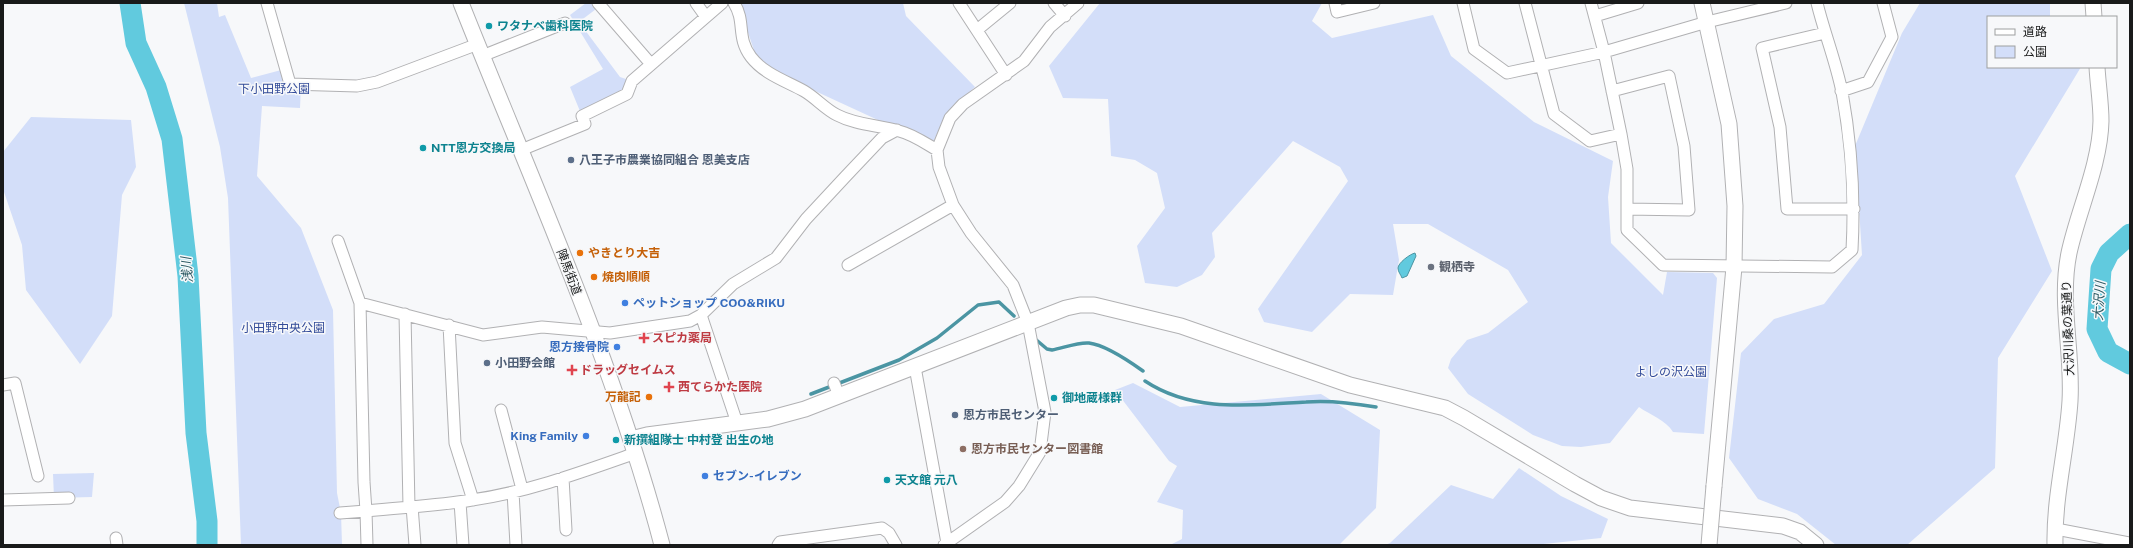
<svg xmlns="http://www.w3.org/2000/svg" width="2133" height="548" font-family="'Public Sans','Noto Sans JP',sans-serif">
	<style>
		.green { fill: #d3def9 }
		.water { fill: #61cade; stroke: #4b95a3 }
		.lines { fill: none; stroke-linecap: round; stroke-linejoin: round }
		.stream { stroke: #4b95a3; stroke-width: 3.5 }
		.river { stroke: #61cade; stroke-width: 21 }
		.street-casing { stroke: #b1b1b3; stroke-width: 13 }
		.secondary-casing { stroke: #b1b1b3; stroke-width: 17 }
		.street { stroke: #fff; stroke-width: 11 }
		.secondary { stroke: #fff; stroke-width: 15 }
		.secondary-bridge-casing { stroke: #b1b1b3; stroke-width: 17; stroke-linecap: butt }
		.secondary-bridge { stroke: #fff; stroke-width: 15 }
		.culture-dot { fill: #0f9aa8; stroke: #f7f8fa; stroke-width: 1.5 }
		.service-dot { fill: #5c6f8a; stroke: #f7f8fa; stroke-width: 1.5 }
		.food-dot { fill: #e8710a; stroke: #f7f8fa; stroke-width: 1.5 }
		.worship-dot { fill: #6b7280; stroke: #f7f8fa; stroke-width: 1.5 }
		.shop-dot { fill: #3f7fe0; stroke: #f7f8fa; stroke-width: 1.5 }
		.health-dot { fill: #e0444e; stroke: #f7f8fa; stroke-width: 1.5 }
		.education-dot { fill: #8d6e63; stroke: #f7f8fa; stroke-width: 1.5 }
		.labels { text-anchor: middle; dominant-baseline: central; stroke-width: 3; stroke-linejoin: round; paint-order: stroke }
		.culture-label { font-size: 12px; font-weight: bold; fill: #0d838f; stroke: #f7f8fa; text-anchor: start }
		.park-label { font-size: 12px; fill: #334b99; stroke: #f7f8fa }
		.service-label { font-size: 12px; font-weight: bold; fill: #4e5e75; stroke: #f7f8fa; text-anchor: start }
		.food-label { font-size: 12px; font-weight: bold; fill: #c56008; stroke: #f7f8fa; text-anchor: start }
		.worship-label { font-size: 12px; font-weight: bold; fill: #5b616d; stroke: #f7f8fa; text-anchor: start }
		.street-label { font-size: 12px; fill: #191a1a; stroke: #f7f8fa }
		.shop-label { font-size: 12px; font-weight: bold; fill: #366cbe; stroke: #f7f8fa; text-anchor: start }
		.health-label { font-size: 12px; font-weight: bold; fill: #be3a42; stroke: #f7f8fa; text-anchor: start }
		.education-label { font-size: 12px; font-weight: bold; fill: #785e54; stroke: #f7f8fa; text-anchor: start }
		.water-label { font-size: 13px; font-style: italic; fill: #2b5962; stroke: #f7f8fa }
	</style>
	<rect width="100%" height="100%" fill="#f7f8fa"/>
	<path class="green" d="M184 3H217L219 17 225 15 251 78 285 69 290 84 301 85 300 108 262 106 257 176 301 228 333 310 337 493 341 513 342 545H241L228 198 220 147Z
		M586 3H598L600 6 579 22 620 77 632 81 627 94 582 116 570 87 603 69 570 15Z
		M738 3H903L906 16 975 87 946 113 932 145 759 65Z
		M1100 3H1322L1312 21 1332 38 1433 15 1451 56 1534 122 1613 161 1608 197 1611 243 1663 295 1667 272 1713 273 1717 278 1704 434 1673 432C1666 420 1650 415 1639 407L1610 443 1581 447 1562 446 1533 435 1468 394 1448 368 1451 359 1467 340 1488 333 1528 302 1508 270 1428 224H1393L1399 260 1393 295 1350 294 1312 332 1264 322 1258 309 1348 181 1340 167 1293 141 1212 233 1215 257 1202 275 1177 287 1145 283 1137 246 1165 208 1157 173 1135 160 1111 156 1108 99 1063 98 1049 66Z
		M1920 3H2050V17H1988V67H2081L2015 176 2052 271 1998 358 1995 468 1907 545H1836L1797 514 1758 499 1729 458 1741 353 1774 319 1824 304 1862 255 1855 146 1902 33Z
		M31 117 131 120 136 167 122 195 112 316 80 364 26 290 22 245 3 189V152Z
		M1133 383 1180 407 1321 394 1380 430 1376 508 1339 545H1170L1182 539 1183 510 1157 502 1177 466 1169 461 1115 390Z
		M1519 468 1561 496 1608 519 1601 538 1534 545H1385L1390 543 1451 485 1493 499Z
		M94 473 92 497 54 498 53 474Z"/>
	<path class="water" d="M1415 253 1416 256 1407 276 1402 278C1401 275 1398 272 1398 268 1398 263 1410 254 1415 253Z"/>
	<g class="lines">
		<path class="stream" d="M1034 338 1047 349 1052 350C1063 348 1078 342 1089 343 1106 345 1129 361 1143 371
			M1145 381C1193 413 1251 405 1306 402 1329 400 1353 403 1376 407
			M811 394 899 360 937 338 978 305 999 302 1014 316"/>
		<path class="river" d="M130 3 136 43 156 87 172 139 188 276 196 433 207 521V545
			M2130 234 2109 253 2101 269 2097 329 2108 352 2130 364"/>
		<defs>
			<path id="street" d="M267 3 290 84 357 86 377 82 478 44
				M598 3 650 63
				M696 3 706 17
				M734 3C746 22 736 37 751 57 764 74 786 81 804 91 816 98 825 109 837 115 856 125 878 125 899 131 912 134 925 143 937 150
				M959 3 1006 75
				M1054 3 1065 16
				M1335 3 1337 12 1374 3
				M1463 3 1474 49 1507 73 1604 52 1707 22 1786 3
				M1525 3 1554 114 1590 141 1621 134
				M1591 3 1604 52 1621 134 1627 169V230L1663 265 1832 267 1852 250C1855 194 1852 147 1842 92 1836 62 1824 32 1817 3
				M1595 16 1638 3
				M977 30 1010 3
				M1825 33 1762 48 1780 127 1787 209H1854
				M482 56 565 23
				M1612 91 1669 76 1684 146 1689 210 1627 209
				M1841 91 1868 82 1892 37 1883 3
				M521 150 585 124 582 116 627 94 632 81 722 3
				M338 241 360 303
				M848 265 953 205
				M405 314 409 507
				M701 315 737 423
				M449 325 455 443 473 500
				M915 367 947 543
				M834 383 839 396
				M3 385 15 383 38 476
				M501 410 522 489
				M636 453C582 472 528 492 472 500 437 506 402 507 366 511L364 482 360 303 483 335 542 327 610 333 690 321 701 315 733 284 776 258 806 219 846 176 882 138 897 130
				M563 478 566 530
				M513 492 516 545
				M3 500 69 498
				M460 502 463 545
				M412 506 415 545
				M340 513 366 511 367 545
				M2056 529 2129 543
				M116 538 117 545
				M778 545 780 542 882 528 889 533 896 545
				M944 545 1005 502 1019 486 1040 452 1045 412 1028 323 1013 285 971 233 953 205 939 167 937 150 950 118 963 104 1024 61 1050 27 1078 3"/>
			<path id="secondary" d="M461 3C532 182 613 359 662 545
				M1702 3 1729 124 1735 206 1734 267 1714 486
				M2093 3 2094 17
				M631 439 647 435 768 419 805 409 1066 308 1080 305H1094L1181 326 1350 385 1445 408 1464 418 1575 484 1601 498 1630 508 1783 526 1800 532 1816 545
				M2055 545C2054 496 2067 449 2070 401 2073 352 2059 302 2069 253 2078 211 2100 165 2101 121 2101 103 2098 85 2097 67"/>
		</defs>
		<use href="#street" class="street-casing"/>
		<use href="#secondary" class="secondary-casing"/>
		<use href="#street" class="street"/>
		<use href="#secondary" class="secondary"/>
		<defs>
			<path id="secondary-bridge" d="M1709 545 1714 486"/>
		</defs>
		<use href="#secondary-bridge" class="secondary-bridge-casing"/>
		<use href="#secondary-bridge" class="secondary-bridge"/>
	</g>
	<g class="culture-dot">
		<circle cx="489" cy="26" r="4"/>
		<circle cx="423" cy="148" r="4"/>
		<circle cx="1054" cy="398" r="4"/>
		<circle cx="616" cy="440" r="4"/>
		<circle cx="887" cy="480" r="4"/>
	</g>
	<g class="service-dot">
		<circle cx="571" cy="160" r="4"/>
		<circle cx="487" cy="363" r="4"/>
		<circle cx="955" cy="415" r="4"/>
	</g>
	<g class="food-dot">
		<circle cx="580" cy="253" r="4"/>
		<circle cx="594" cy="277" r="4"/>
		<circle cx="649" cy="397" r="4"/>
	</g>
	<circle class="worship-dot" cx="1431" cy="267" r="4"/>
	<g class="shop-dot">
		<circle cx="625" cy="303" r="4"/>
		<circle cx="617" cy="347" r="4"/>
		<circle cx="586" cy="436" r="4"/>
		<circle cx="705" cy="476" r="4"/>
	</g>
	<g class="health-dot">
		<path d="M642 332h4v4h4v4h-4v4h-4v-4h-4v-4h4z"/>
		<path d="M570 364h4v4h4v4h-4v4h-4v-4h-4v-4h4z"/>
		<path d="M667 381h4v4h4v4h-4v4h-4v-4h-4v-4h4z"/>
	</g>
	<circle class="education-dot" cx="963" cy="449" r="4"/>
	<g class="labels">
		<g class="culture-label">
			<text x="497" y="26">ワタナベ歯科医院</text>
			<text x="431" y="148">NTT恩方交換局</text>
			<text x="1062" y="398">御地蔵様群</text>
			<text x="624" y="440">新撰組隊士 中村登 出生の地</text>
			<text x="895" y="480">天文館 元八</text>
		</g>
		<g class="park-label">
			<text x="274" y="89">下小田野公園</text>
			<text x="283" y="328">小田野中央公園</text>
			<text x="1671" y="372">よしの沢公園</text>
		</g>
		<g class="service-label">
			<text x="579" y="160">八王子市農業協同組合 恩美支店</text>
			<text x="495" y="363">小田野会館</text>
			<text x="963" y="415">恩方市民センター</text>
		</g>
		<g class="food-label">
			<text x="588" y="253">やきとり大吉</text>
			<text x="602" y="277">焼肉順順</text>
			<text x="641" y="397" text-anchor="end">万龍記</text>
		</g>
		<g class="worship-label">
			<text x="1439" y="267">観栖寺</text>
		</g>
		<g class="street-label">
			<text transform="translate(569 272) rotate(69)">陣馬街道</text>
			<text transform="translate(2068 328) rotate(-92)">大沢川桑の葉通り</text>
		</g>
		<g class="shop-label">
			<text x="633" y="303">ペットショップ COO&amp;RIKU</text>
			<text x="609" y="347" text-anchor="end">恩方接骨院</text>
			<text x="578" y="436" text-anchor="end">King Family</text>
			<text x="713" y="476">セブン-イレブン</text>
		</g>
		<g class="health-label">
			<text x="652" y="338">スピカ薬局</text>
			<text x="580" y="370">ドラッグセイムス</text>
			<text x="678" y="387">西てらかた医院</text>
		</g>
		<g class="education-label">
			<text x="971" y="449">恩方市民センター図書館</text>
		</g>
		<g class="water-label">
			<text transform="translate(187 270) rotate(-95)">浅川</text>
			<text transform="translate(2099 301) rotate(-86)">大沢川</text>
		</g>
	</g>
	<rect width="2133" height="548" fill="none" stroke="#191a1a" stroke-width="8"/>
	<rect x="1987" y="16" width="130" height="52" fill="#f7f8fa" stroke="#9e9fa0"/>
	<rect x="1995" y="29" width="20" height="6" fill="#ffffff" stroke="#9e9fa0"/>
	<text x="2023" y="36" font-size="12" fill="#191a1a">道路</text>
	<rect x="1995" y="46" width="20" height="12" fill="#d3def9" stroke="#9e9fa0"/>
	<text x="2023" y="56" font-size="12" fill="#191a1a">公園</text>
</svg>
